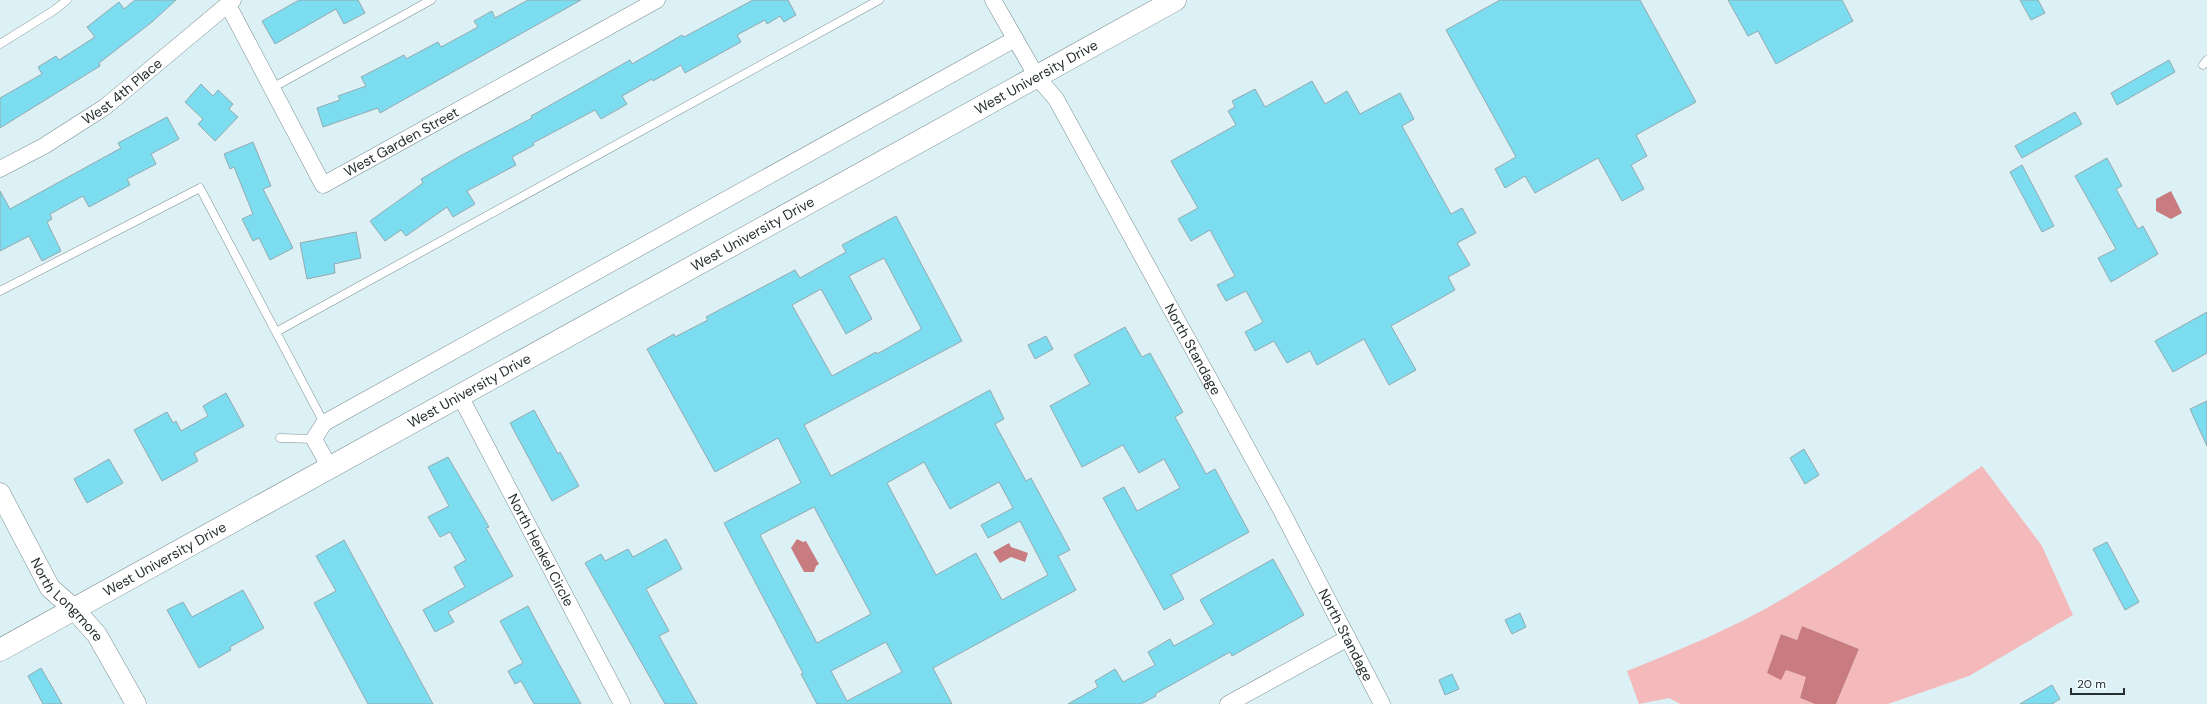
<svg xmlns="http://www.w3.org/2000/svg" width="2207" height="704" font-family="'DM Sans',sans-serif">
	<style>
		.green { fill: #f4babb }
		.water { fill: #c97c80 }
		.building { fill: #7cddf1; stroke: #95a9ad; fill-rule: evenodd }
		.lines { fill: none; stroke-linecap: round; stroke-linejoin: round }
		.service-casing { stroke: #7b8e92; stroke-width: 9 }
		.minor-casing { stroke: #7b8e92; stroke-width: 17 }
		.tertiary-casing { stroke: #7b8e92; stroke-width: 21 }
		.secondary-casing { stroke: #7b8e92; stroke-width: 23 }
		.service { stroke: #fff; stroke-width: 8 }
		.minor { stroke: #fff; stroke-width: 16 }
		.tertiary { stroke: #fff; stroke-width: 20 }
		.secondary { stroke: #fff; stroke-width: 22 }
		.labels { text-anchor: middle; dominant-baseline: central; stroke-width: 3; stroke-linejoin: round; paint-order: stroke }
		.street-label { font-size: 14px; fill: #262e30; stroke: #f3fcfe }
	</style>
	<rect width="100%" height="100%" fill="#dcf1f6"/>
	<path class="green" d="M1982 466 2042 546 2073 615 1969 676 1888 704H1836L1859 649 1802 626 1797 640 1782 634 1786 670 1807 677 1800 698 1815 704H1680L1669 698 1639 704 1627 671C1682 649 1736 627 1786 597 1854 557 1918 510 1982 466Z"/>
	<path class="water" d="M2171 191 2182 213 2171 219 2156 211V199Z
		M797 539 803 542 806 541 819 564 816 566 814 572H804L791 548Z
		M1009 543 1011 547 1028 553 1025 562 1011 557 1000 563 993 552Z
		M1802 626 1859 649 1836 704H1815L1800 698 1806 677 1786 670 1781 680 1767 673 1781 634 1797 640Z"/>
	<path class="building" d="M135 0H176L152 22 99 63 100 66 0 128V98L42 74 38 67 56 56 59 60 95 37 87 27 119 2 124 9Z
		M299 0H358L365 13 344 24 336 9 275 44 262 21Z
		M528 0H581L380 113 378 108 323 127 317 108 340 100 338 96 366 86 361 77 404 55 406 59 438 42 441 47 478 27 474 21 492 11 495 18Z
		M753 0H788L796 15 784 22 780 16 767 24 765 20 737 35 741 42 685 73 681 65 653 81 652 79 622 96 627 104 601 119 595 110 533 143 534 145 512 157 516 165 467 191 475 204 453 217 447 207 406 236 401 230 385 241 370 221 423 183 421 179 460 156 532 118 531 116 630 60 632 64 682 35 684 37Z
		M1500 0H1640L1696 102 1636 135 1647 156 1631 165 1644 189 1622 201 1598 158 1535 193 1525 176 1505 188 1495 169 1516 157 1446 30Z
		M1728 0H1842L1853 21 1776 64 1758 31 1748 36Z
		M2020 0H2038L2045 13 2031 20Z
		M2169 60 2175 72 2117 105 2111 93Z
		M1312 81 1325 104 1347 91 1360 114 1400 93 1414 119 1402 126 1451 214 1462 208 1476 233 1457 243 1470 265 1448 277 1455 290 1391 326 1416 370 1389 385 1364 339 1317 365 1310 351 1287 363 1274 341 1255 351 1245 332 1263 322 1246 291 1226 301 1217 285 1235 276 1210 230 1191 241 1178 219 1198 208 1171 161 1236 125 1228 111 1235 107 1232 101 1255 89 1265 107Z
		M201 84 213 96 218 90 233 104 229 109 238 117 215 141 198 124 203 119 185 102Z
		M2075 112 2082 124 2022 158 2015 146Z
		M167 117 179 139 151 154 156 164 127 179 130 185 89 207 83 196 50 214 52 219 47 222 61 251 42 261 29 236 0 251V191L10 209 121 148 118 143Z
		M253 142 271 186 263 189 293 248 270 260 259 238 253 241 242 219 253 214 234 167 230 169 224 154Z
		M2107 158 2122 186 2116 189 2138 229 2143 226 2158 254 2111 282 2098 258 2116 249 2075 176Z
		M2022 165 2054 226 2042 232 2010 172Z
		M896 216 962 341 804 425 831 476 990 390 1004 419 995 424 1026 481 1031 478 1070 550 1058 556 1076 590 933 668 952 704H817L801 674 803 673 724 523 801 483 778 438 715 472 647 349 674 334 675 337 708 320 706 317 795 270 800 278 846 252 842 245ZM884 258 921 328 920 330 877 354 876 352 832 376 792 305 821 289 846 334 872 319 849 276ZM924 462 950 509 999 482 1013 508 981 525 988 538 1020 521 1048 575 1002 600 976 553 936 575 887 483ZM814 507 871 614 817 643 760 535ZM886 642 902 672 847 701 831 671Z
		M356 232 361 258 334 264 335 273 307 279 300 243Z
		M2207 312V353L2173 372 2155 341Z
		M1125 327 1142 357 1150 353 1183 412 1175 417 1206 474 1215 469 1249 532 1171 575 1184 599 1164 610 1103 498 1124 487 1137 511 1180 488 1164 459 1139 473 1123 445 1082 467 1050 406 1090 384 1074 355Z
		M1046 336 1053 349 1035 359 1028 345Z
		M226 393 244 426 194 453 198 461 162 481 134 430 167 412 173 423 176 421 181 431 208 416 203 406Z
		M2207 401V446L2190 409Z
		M534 410 558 454 560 452 579 486 552 501 510 423Z
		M1804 449 1819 475 1805 484 1790 458Z
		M448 457 489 527 486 528 513 576 448 612 454 622 435 632 423 610 465 587 454 567 466 560 450 532 440 537 428 517 449 506 428 467Z
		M109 459 123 483 87 503 74 479Z
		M666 539 682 569 646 589 669 631 659 636 697 704H665L585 563 601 554 605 561 628 549 633 557Z
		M344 540 433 704H368L314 603 336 591 316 556Z
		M2107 542 2139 602 2125 610 2093 549Z
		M1273 559 1304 615 1232 656 1230 652 1155 694 1156 696 1141 704H1068L1098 687 1095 681 1115 669 1123 682 1155 665 1148 652 1170 639 1174 646 1214 624 1200 600Z
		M243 590 264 628 230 647 231 650 199 668 167 610 183 602 192 617Z
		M528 606 547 642 581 704H534L521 681 515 684 508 671 523 663 500 621Z
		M1520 613 1526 627 1512 634 1505 620Z
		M41 668 51 685 62 704H43L28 676Z
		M1452 674 1459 689 1445 695 1439 680Z
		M2052 685 2060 699 2052 704H2020Z"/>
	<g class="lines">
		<defs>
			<path id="service" d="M0 44 53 11 67 0
				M2203 65 2207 60
				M272 88 431 0
				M0 291 200 188 324 423
				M276 332 879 0
				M280 438 314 439"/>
			<g id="minor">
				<path id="s1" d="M993 0 1037 77 1056 99 1280 508 1382 704"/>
				<path id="s2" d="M228 5 323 185 657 0"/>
				<path id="s3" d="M0 169 44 146 105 107 233 0"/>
				<path id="s4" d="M460 396 622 704"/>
				<path d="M330 468 314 439 324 423 1015 39"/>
				<path d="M1228 704 1348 638"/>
			</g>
			<g id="tertiary">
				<path id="s5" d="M0 493 50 588 74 609 97 635 136 704"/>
			</g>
			<g id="secondary">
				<path id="s6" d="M0 650 1175 0"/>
			</g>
		</defs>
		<use href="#service" class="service-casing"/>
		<use href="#minor" class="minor-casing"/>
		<use href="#tertiary" class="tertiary-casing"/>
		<use href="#secondary" class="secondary-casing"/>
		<use href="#service" class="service"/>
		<use href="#minor" class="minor"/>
		<use href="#tertiary" class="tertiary"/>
		<use href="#secondary" class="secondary"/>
	</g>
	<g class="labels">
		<g class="street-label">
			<text stroke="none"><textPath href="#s6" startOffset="1184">West University Drive</textPath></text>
			<text stroke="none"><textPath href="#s3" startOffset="145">West 4th Place</textPath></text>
			<text stroke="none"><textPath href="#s2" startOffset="293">West Garden Street</textPath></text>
			<text stroke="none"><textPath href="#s6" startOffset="860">West University Drive</textPath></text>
			<text stroke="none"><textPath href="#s1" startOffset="403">North Standage</textPath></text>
			<text stroke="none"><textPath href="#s6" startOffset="536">West University Drive</textPath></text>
			<text stroke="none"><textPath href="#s4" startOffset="174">North Henkel Circle</textPath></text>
			<text stroke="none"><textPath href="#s6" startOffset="188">West University Drive</textPath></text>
			<text stroke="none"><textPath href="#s5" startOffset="127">North Longmore</textPath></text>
			<text stroke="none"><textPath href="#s1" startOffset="727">North Standage</textPath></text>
		</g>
	</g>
	<path d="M2071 688v6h53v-6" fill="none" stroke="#262e30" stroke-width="2"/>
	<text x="2077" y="688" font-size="12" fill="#262e30" stroke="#f3fcfe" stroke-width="3" paint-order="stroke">20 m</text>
</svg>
